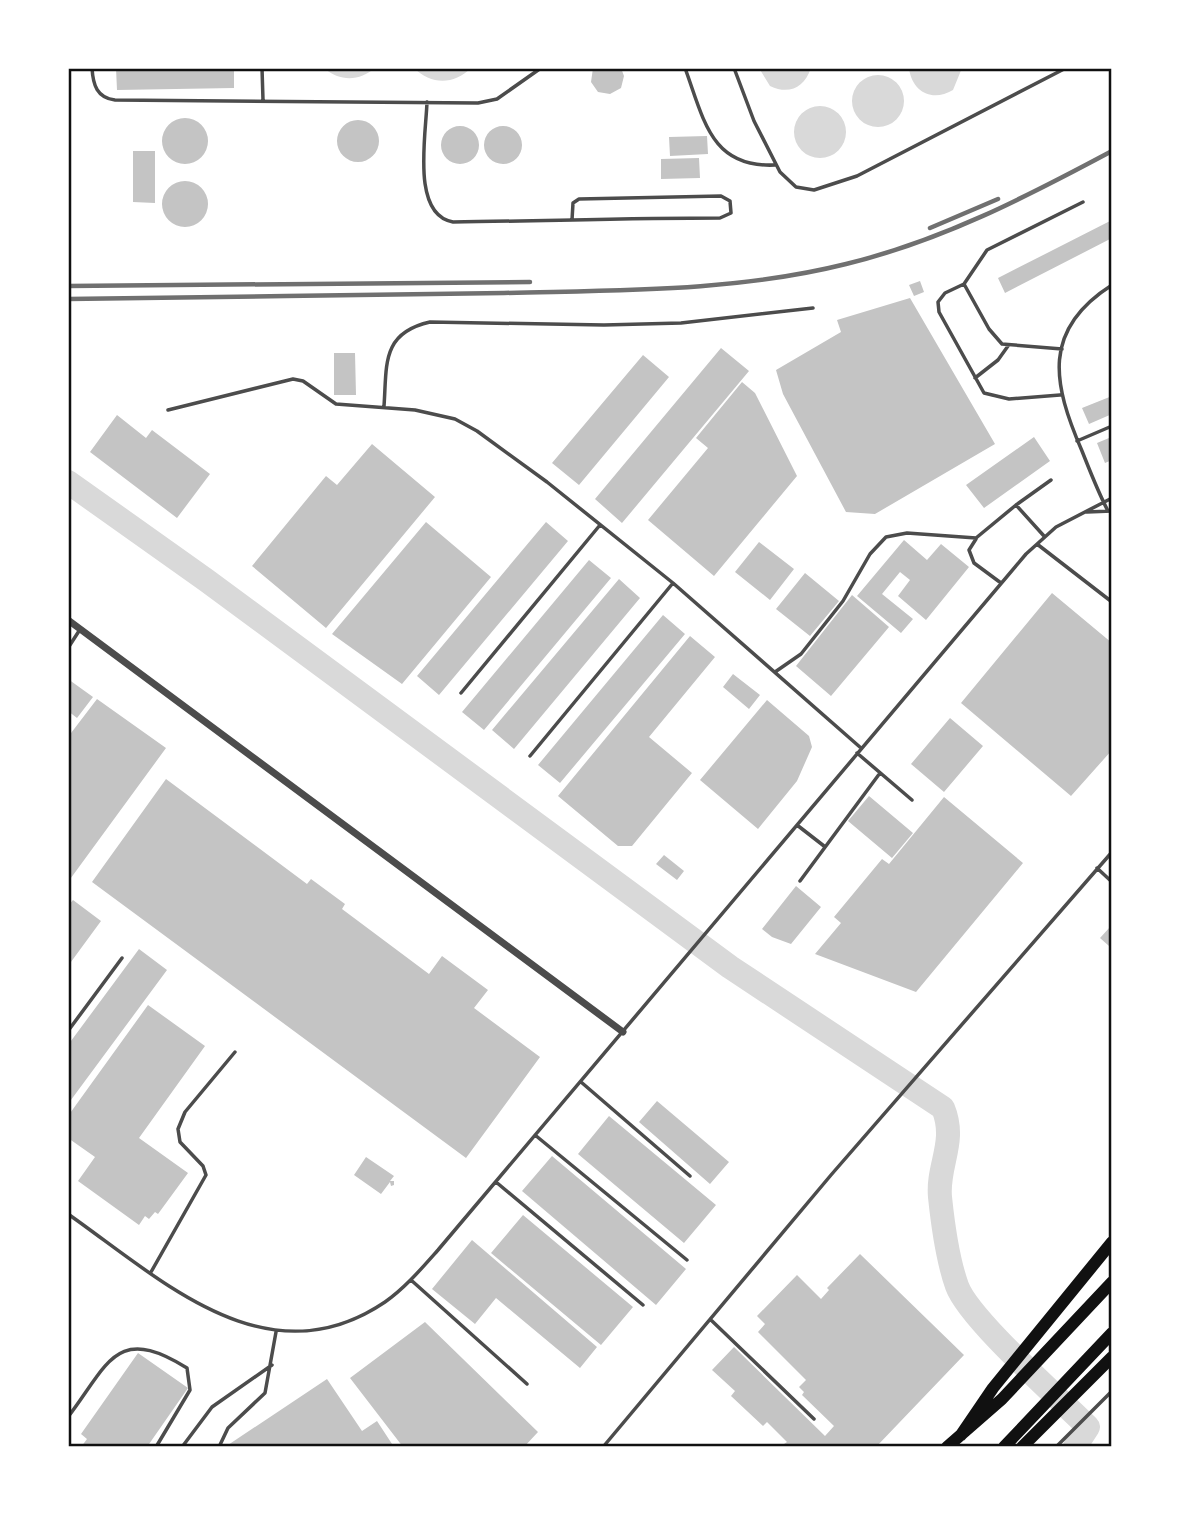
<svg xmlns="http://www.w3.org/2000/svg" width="1180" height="1515" font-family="'DM Sans',sans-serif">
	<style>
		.water { fill: #d9d9d9 }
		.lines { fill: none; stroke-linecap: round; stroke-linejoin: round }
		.river { stroke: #d9d9d9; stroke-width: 24 }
		.building { fill: #c4c4c4 }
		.service { stroke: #4c4c4c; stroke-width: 3.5 }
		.minor { stroke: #4c4c4c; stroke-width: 7 }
		.primary { stroke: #111; stroke-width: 12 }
		.rail { stroke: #707070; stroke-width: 4.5 }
		.neatline { fill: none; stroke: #111; stroke-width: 2.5 }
	</style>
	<rect width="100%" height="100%" fill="#fff"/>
	<path class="water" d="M324 68H375C360 81 340 82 324 68Z
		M414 68H471C454 85 431 85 414 68Z
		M759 68H811C804 88 789 95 770 86Z
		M962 68 953 90C933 102 913 93 909 69Z
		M852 101a26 26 0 1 1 52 0a26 26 0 1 1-52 0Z
		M794 132a26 26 0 1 1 52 0a26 26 0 1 1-52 0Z"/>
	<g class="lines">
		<path class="river" d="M68 482 206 580 730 967 943 1108C957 1142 937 1165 940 1197 943 1226 947 1258 957 1286 969 1319 1059 1398 1088 1427L1075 1447"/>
	</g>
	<path class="building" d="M116 68H234V88L117 90Z
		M593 68H621L624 76 621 88 610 94 598 92 591 82Z
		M162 141a23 23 0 1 1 46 0a23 23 0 1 1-46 0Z
		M337 141a21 21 0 1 1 42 0a21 21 0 1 1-42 0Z
		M484 145a19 19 0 1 1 38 0a19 19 0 1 1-38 0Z
		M441 145a19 19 0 1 1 38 0a19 19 0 1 1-38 0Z
		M707 136 708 154 670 156 669 137Z
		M133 151H155V203L133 202Z
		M699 158 700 178 661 179V159Z
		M162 204a23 23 0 1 1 46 0a23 23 0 1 1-46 0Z
		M1112 220V238L1005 293 998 278Z
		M920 281 924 292 914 296 909 285Z
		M910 298 995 444 875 514 846 512 783 394 776 370 841 332 837 320Z
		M721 348 749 371 622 523 595 499Z
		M334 353H355L356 395H334Z
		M643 355 669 377 579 485 552 463Z
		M742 382 755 393 797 476 714 576 648 520 708 448 696 438Z
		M1112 396V414L1089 424 1082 408Z
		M117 415 146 438 152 430 210 474 177 518 90 452Z
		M1034 437 1050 461 984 508 966 485Z
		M1109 438 1112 460 1105 463 1097 443Z
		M372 444 435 497 326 628 252 566 326 476 337 485Z
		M426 522 491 577 402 684 332 634Z
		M546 522 568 541 439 695 417 676Z
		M904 540 927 560 941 544 969 567 926 620 898 596 910 580 900 572 882 594 913 619 901 633 857 596Z
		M759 542 794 569 770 600 735 572Z
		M589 560 611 578 484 730 462 712Z
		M805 573 839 601 810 636 776 609Z
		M619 579 640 598 514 749 492 730Z
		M1052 593 1112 643V750L1071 796 961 703Z
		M852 595 889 627 831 696 796 666Z
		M663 615 685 634 560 783 538 765Z
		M690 636 715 657 649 737 692 773 632 846H618L558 796Z
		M733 674 760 695 749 709 723 687Z
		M68 679 93 697 77 718 68 711Z
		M97 699 166 748 68 882V737Z
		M767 700 809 736 812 747 797 781 758 829 700 780Z
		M950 718 983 746 944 792 911 764Z
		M166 779 307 884 311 879 345 904 342 909 429 974 442 956 488 990 474 1008 540 1057 466 1158 92 882Z
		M869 796 913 833 892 858 848 821Z
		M944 797 1023 863 916 992 815 954 841 923 834 917 882 859 889 864Z
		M664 855 684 871 677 880 656 864Z
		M796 886 821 907 791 944 772 937 762 929Z
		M73 900 101 921 68 966V906Z
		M1110 927 1112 943 1109 946 1100 938Z
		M139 949 167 970 68 1104V1045Z
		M148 1005 205 1046 139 1138 188 1173 158 1214 155 1212 149 1219 145 1216 139 1225 78 1181 95 1157 68 1138V1123L71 1118 68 1116Z
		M657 1101 729 1162 710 1184 639 1122Z
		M609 1116 716 1205 684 1243 578 1154Z
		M552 1156 686 1269 656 1305 522 1191Z
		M366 1157 394 1176 390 1181H394V1185L391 1186 390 1182 381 1194 354 1175Z
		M523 1215 633 1307 601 1345 491 1253Z
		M472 1240 597 1347 580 1368 496 1298 475 1324 432 1289Z
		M860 1254 964 1355 876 1447H787L784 1444 787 1442 767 1422 763 1426 731 1396 735 1391 712 1370 734 1347 825 1436 834 1426 802 1395 804 1392 799 1387 806 1380 758 1332 765 1324 757 1316 797 1275 821 1299 829 1290 827 1288Z
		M425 1322 538 1432 524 1447H403L350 1378Z
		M138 1353 188 1388 147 1447H81L87 1439 81 1434Z
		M327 1379 362 1431 377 1421 394 1447H225Z"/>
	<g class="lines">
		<path class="service" d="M92 68C93 85 97 98 115 100L478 103 497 99 541 68
			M262 68 263 100
			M685 68C704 120 711 168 775 165
			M734 68 754 121 780 172 796 187 814 190 857 176 1066 68
			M427 102C426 135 411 215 453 222 542 221 631 218 720 218L731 213 730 201 721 196 579 199 573 203 572 220
			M964 284 989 329 1002 344 1062 349
			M975 378 998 360 1008 346
			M1060 395 1009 399 984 393 939 312 938 302 945 293 964 284 987 250 1083 202
			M384 406C387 365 381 333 430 322L604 325 681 323 813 308
			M168 410 293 379 303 381 336 404 415 410 455 419 477 431 547 482 673 583 861 748
			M1077 441 1112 426
			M1016 505 1051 480
			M1108 511C1098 492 1090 471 1082 451 1053 384 1041 330 1112 285
			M1087 512 1112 511
			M976 539 969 550 974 563 1001 583
			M1037 544 1112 602
			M68 648 79 631
			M775 672 801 654 843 601 870 554 886 537 907 533 976 538 1016 505 1044 536
			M461 693 600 525
			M857 753 912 800
			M530 756 673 583
			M797 825 824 846
			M1097 868 1112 882
			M800 881 880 773
			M68 1031 122 958
			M581 1082 690 1176
			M535 1135 687 1260
			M496 1182 643 1305
			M68 1214C162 1280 267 1382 385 1302 405 1288 422 1268 438 1250L1026 554 1056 527 1112 498
			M151 1272 206 1175 203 1166 180 1142 178 1129 185 1112 235 1052
			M411 1280 527 1384
			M711 1320 814 1419
			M68 1417C109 1363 116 1324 187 1368L190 1390 156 1447
			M182 1447 212 1407 272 1365
			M219 1447 228 1428 265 1393 276 1332
			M603 1447 831 1175 1112 852
			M1056 1447 1112 1391"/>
		<path class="minor" d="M68 620 623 1032"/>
		<path class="primary" d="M961 1435 993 1388 1112 1242
			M947 1447 1002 1399 1112 1282
			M1004 1447 1112 1333
			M1022 1447 1112 1357"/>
		<path class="rail" d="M930 228 998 199
			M68 286 530 282
			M68 299C213 297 359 295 504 293 618 290 734 292 846 264 941 241 1026 197 1112 151"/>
	</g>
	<rect width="1180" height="1515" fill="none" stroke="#ffffff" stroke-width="140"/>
	<rect x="70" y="70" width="1040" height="1375" class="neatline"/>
</svg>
